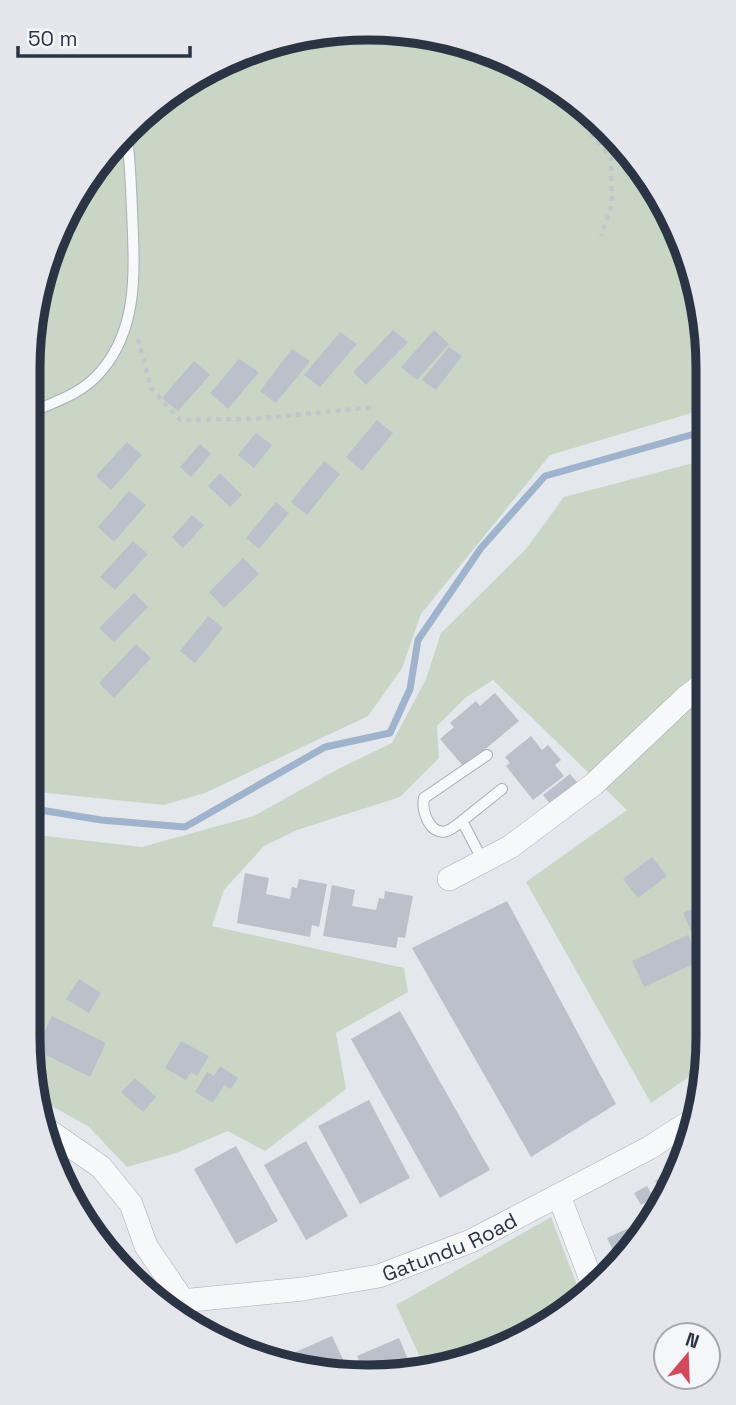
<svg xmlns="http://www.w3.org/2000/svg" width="736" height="1405" font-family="'Space Grotesk',sans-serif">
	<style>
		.green { fill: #c9d6c5 }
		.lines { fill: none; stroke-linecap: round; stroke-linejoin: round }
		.stream { stroke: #9fb4cc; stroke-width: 7 }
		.building { fill: #bbc0ca }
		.service-casing { stroke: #a9aeb7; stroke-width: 12 }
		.minor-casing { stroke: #a9aeb7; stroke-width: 24 }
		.path { stroke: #c2c5cb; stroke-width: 4.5; stroke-dasharray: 5 5; stroke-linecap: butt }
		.service { stroke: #f7f8fa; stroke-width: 10 }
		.minor { stroke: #f7f8fa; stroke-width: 23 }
		.labels { text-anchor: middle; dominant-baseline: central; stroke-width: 5; stroke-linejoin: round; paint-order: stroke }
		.street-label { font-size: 21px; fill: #2b3445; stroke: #f4f6f9 }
		.rim { fill: none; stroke: #2b3445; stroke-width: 9 }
	</style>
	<rect width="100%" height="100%" fill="#e4e7ec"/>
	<path class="green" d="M391 29 519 63 592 113 650 179 705 323V409L550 455 421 614 402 668 368 716 205 793 164 805 28 791 29 346 63 217 144 112 259 46Z
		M705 460 706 1065 651 1103 526 882 627 810 493 680 465 698 437 726 439 758 400 797 297 830 264 846 224 890 212 926 404 968 408 992 336 1033 346 1089 265 1151 228 1131 176 1153 127 1167 89 1127 38 1098 28 1037V834L142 847 254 816 338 769 392 743 426 679 441 633 526 549 564 497Z
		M551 1217 581 1296 498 1351 425 1368 396 1305Z"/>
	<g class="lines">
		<path class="stream" d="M28 808 101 820 185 827 325 747 390 733 410 689 418 640 481 548 545 476 705 431"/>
	</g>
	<path class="building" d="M393 330 408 342 366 385 353 372Z
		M434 330 449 344 417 380 401 367Z
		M340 332 357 344 320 387 304 375Z
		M449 347 462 356 436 390 422 380Z
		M292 349 310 361 276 403 260 391Z
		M239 359 259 372 228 409 210 393Z
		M194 361 210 375 178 411 162 398Z
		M377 420 393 433 362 471 346 457Z
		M256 433 272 445 254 468 238 455Z
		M127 442 142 455 111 490 96 476Z
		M200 444 211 454 191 477 180 467Z
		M324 461 340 474 307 515 291 502Z
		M220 473 242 495 230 507 208 486Z
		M129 491 146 505 114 542 98 527Z
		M276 502 289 513 259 549 246 538Z
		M192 515 204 525 183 548 172 537Z
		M133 541 148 554 115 590 100 577Z
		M243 558 259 574 224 608 209 592Z
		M134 593 148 607 114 642 99 628Z
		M208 616 223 628 195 663 180 651Z
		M136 644 151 658 114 698 99 683Z
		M495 693 519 721 464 767 440 739 454 727 450 723 476 701 480 706Z
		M531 736 542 750 548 745 561 760 555 765 564 776 533 800 506 766 510 763 505 757Z
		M570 774 578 783 551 805 543 795Z
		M652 857 667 876 638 898 623 879Z
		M245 873 269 878 266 894 290 899 292 887 297 888 299 879 327 884 319 927 312 925 310 937 237 923Z
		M332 885 355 890 352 906 376 910 379 898 384 899 385 891 413 896 405 938 398 937 396 948 323 936Z
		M507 901 616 1104 531 1157 412 948Z
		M707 902V956L703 958 683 913Z
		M688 935 700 961 644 987 632 961Z
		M79 979 101 993 89 1013 66 999Z
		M400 1011 490 1170 440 1198 351 1039Z
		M52 1016 106 1043 90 1077 36 1050Z
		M181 1041 209 1056 197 1076 191 1072 186 1080 165 1068Z
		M220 1066 238 1078 231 1089 224 1085 213 1103 195 1092 207 1072 214 1076Z
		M135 1078 156 1097 143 1112 121 1092Z
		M369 1100 410 1178 360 1204 318 1126Z
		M306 1141 348 1216 306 1240 264 1165Z
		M236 1146 278 1221 236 1244 194 1169Z
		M667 1174 673 1185 672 1189 663 1194 655 1181Z
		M647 1186 654 1198 641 1205 634 1193Z
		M655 1212 639 1235 633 1222Z
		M631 1227 637 1238 619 1263 607 1238Z
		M332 1336 349 1372 280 1366 273 1362Z
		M399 1338 413 1371 391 1376 365 1374 357 1356Z"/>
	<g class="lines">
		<defs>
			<path id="service" d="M29 413C55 402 84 393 102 370 140 325 134 265 132 210 131 185 130 160 127 135
				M462 821 502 789
				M483 861 462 821C458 824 452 829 447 831 430 836 421 811 424 798L487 755"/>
			<g id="minor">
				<path d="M449 879 510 847 594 784 685 698 706 682"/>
				<path d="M43 1127 101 1167 131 1204 146 1246 184 1302 186 1323"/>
				<path d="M559 1196 594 1287"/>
				<path id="s1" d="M161 1303 303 1289 379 1276 471 1241 649 1148 691 1121"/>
			</g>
		</defs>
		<use href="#service" class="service-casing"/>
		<use href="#minor" class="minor-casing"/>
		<path class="path" d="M572 99 576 115 611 158 612 205 601 236
			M138 339 151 388 180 420 254 419 375 407"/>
		<use href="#service" class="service"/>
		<use href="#minor" class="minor"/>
	</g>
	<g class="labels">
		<g class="street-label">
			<text stroke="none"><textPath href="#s1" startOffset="296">Gatundu Road</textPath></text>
		</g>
	</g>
	<path d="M0 0H736V1405H0ZM368 40H368A328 328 0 0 1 696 368V1037A328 328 0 0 1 368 1365H368A328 328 0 0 1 40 1037V368A328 328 0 0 1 368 40Z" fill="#e4e6eb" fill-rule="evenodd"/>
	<path class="rim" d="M368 40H368A328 328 0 0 1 696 368V1037A328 328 0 0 1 368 1365H368A328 328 0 0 1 40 1037V368A328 328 0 0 1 368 40Z"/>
	<g transform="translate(687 1356) rotate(19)"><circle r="33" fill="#f4f6f9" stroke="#a4a8b1" stroke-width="2"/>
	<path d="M0-5L12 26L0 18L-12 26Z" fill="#d1495b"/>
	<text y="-10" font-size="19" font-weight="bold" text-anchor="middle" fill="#2b3445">N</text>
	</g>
	<path d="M18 46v10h172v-10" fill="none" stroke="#2b3445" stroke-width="3.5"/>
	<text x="28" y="46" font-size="21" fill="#2b3445" stroke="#f4f6f9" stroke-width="5" paint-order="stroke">50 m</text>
</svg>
